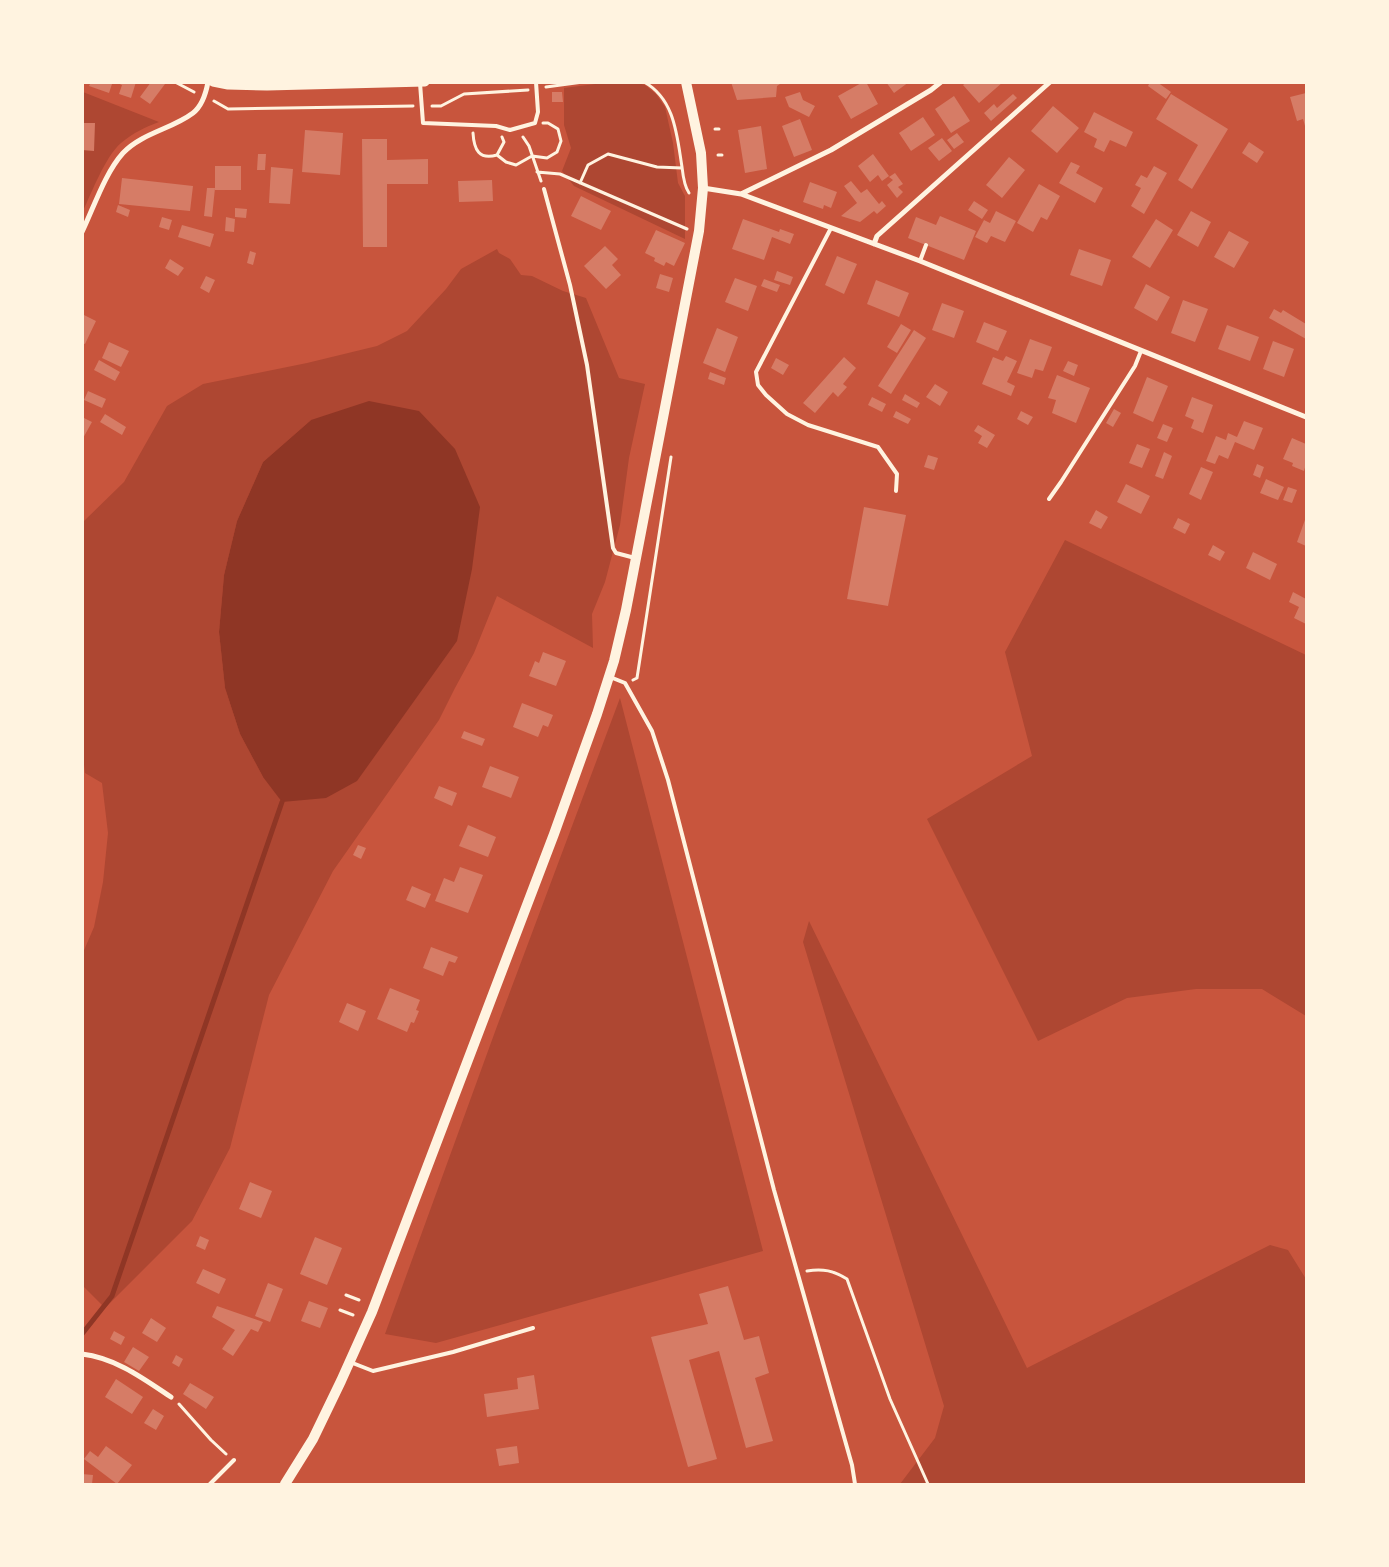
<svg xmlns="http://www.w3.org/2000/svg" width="1389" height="1567" font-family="'Asap Condensed',sans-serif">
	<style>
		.green { fill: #ae4732; fill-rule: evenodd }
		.water { fill: #8f3625 }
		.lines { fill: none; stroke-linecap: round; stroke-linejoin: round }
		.stream { stroke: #8f3625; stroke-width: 5 }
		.building { fill: #d67c66 }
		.path { stroke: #fff3e0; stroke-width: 3 }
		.service { stroke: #fff3e0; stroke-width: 4 }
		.minor { stroke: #fff3e0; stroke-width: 5 }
		.tertiary { stroke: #fff3e0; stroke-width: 9 }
		.secondary { stroke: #fff3e0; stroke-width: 10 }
	</style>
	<rect width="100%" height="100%" fill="#c8553d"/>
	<path class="green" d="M611 82 637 83 645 85 656 94 665 107 673 143 678 183 685 196V239L574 186 562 171 571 148 564 125V88Z
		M83 92 159 122C145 127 133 133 121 143 105 157 92 192 83 211Z
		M497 249 499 253 510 259 521 275 532 276 563 291 586 298 619 378 645 384 629 458 620 525 605 582 592 614 593 648 497 596 474 653 455 688 439 720 333 871 269 995 230 1148 192 1221 105 1308 83 1286 82 955 94 927 103 882 108 833 102 783 85 773 83 756V522L124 482 167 406 203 384 307 363 377 346 407 331 446 289 461 269ZM311 420 263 777 240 734 225 688 219 632 224 575 237 521 263 462Z
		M1065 540 1306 655V1016L1262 989H1196L1127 998 1038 1041 927 819 1032 756 1005 652Z
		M620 698 763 1251 436 1343 385 1334 496 1029Z
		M809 921 1027 1368 1270 1245 1288 1250 1306 1279V1484H900L935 1438 944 1406 803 942Z"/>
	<path class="water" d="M369 401 419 411 455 449 480 507 472 569 457 641 357 781 326 798 282 802 263 777 240 734 225 688 219 632 224 575 237 521 263 462 311 420Z"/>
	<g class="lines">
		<path class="stream" d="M82 1334 112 1296 282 802"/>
	</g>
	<path class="building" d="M91 82H107L112 84 109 93 89 86Z
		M115 82H136L131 98 119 94 122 85Z
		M151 82 165 84 150 104 140 97Z
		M731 82H779L780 84 777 86 776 97 737 100Z
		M863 82H866L878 104 851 119 838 96Z
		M886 82H909L894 93Z
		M967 82H1003L979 103 963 85Z
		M1150 82H1157L1171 92 1166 99 1148 86Z
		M552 92H562L563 102H552Z
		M800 92 803 100 815 106 809 117 789 107 785 97Z
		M1306 93V126H1305L1303 119 1297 121 1290 97Z
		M1013 94 1017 98 991 121 984 113 994 104 997 108Z
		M1171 94 1228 129 1192 189 1178 180 1198 145 1156 119Z
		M954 96 970 121 951 133 935 109Z
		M1053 106 1079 128 1057 153 1031 131Z
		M1094 112 1133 132 1126 147 1110 140 1104 152 1094 147 1097 139 1084 132Z
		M923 117 935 135 911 151 899 133Z
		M800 119 812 150 794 157 782 126Z
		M82 123H95L94 151 82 150Z
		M761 126 767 169 745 173 738 130Z
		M305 130 343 133 340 175 302 172Z
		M957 133 964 142 954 149 947 140Z
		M942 138 952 151 939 161 928 148Z
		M362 139H387V160L428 159V184H387V247H363Z
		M1249 142 1264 152 1257 163 1242 153Z
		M258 154H266L265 170H257Z
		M873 154 889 176 882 181 878 175 870 182 858 166Z
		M1009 157 1025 170 1002 198 986 185Z
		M1071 162 1080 166 1076 173 1103 188 1095 203 1059 183Z
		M215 166H241V190H215Z
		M1154 166 1167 173 1144 214 1131 206 1141 188 1135 185 1141 175 1147 178Z
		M271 167 293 169 290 204 269 203Z
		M895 173 903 184 898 187 903 192 897 198 887 185 893 180 889 177Z
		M122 178 193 186 190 211 119 204Z
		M492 180 493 201 459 202 458 181Z
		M851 181 861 193 867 189 879 204 882 201 886 206 877 214 874 211 860 222 841 216 857 203 844 186Z
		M810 182 837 192 831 208 824 205 823 209 803 202Z
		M1039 184 1060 196 1047 220 1041 217 1033 232 1017 223Z
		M207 188H215L212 217 204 216Z
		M581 196 611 211 601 230 571 216Z
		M974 201 988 210 982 219 968 210Z
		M118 205 130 210 128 217 116 212Z
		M235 208 247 209 246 218 235 217Z
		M996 211 1016 221 1005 242 991 236 987 243 975 237 984 220 990 223Z
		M1191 211 1211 222 1198 247 1177 235Z
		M940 216 976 231 964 260 908 238 916 217 936 225Z
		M162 217 172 220 169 230 159 227Z
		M226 217 235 219 234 232 225 231Z
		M743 219 779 232 780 229 794 234 790 244 772 237 764 260 732 249Z
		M1156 219 1173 230 1150 268 1132 257Z
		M182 225 214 234 210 247 178 237Z
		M656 230 685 243 674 266 666 262 664 266 654 261 655 258 645 253Z
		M1229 231 1249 242 1234 268 1214 257Z
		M605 246 618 259 612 265 621 275 606 289 584 266Z
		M1079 249 1111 260 1102 286 1070 275Z
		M250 251 256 253 253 265 247 263Z
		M837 256 857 264 844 294 825 285Z
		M170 259 184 268 178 276 165 268Z
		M777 271 793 277 790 285 774 280Z
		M660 274 673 278 669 292 656 288Z
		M206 276 215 280 209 293 200 288Z
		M735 278 757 286 748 311 725 302Z
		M764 279 780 285 777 292 761 286Z
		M876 280 909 293 899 317 867 304Z
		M1146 284 1170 297 1157 321 1134 308Z
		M1183 300 1208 309 1195 342 1171 333Z
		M942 303 964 311 954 338 932 330Z
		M1274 309 1281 313 1283 310 1306 324V339L1269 318Z
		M82 314 96 321 85 344 82 343Z
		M984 322 1007 331 998 351 976 342Z
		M901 324 911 330 897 353 887 347Z
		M1227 325 1259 337 1250 361 1218 349Z
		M717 328 738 337 725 372 703 363Z
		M914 330 926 338 891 394 878 386Z
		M1030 339 1052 347 1043 371 1035 369 1032 378 1017 373Z
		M1273 341 1294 349 1284 377 1263 369Z
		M109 342 129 351 121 367 102 358Z
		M1006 356 1017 361 1007 382 1015 386 1011 396 982 384 993 357 1003 361Z
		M844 357 856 368 843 384 847 387 838 397 833 392 815 413 803 403Z
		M776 358 789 365 783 375 771 368Z
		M99 360 120 372 115 381 94 370Z
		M1068 361 1078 365 1074 376 1063 371Z
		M710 372 726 378 724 385 708 379Z
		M1057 375 1090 388 1076 423 1052 413 1056 400 1048 398Z
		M1147 377 1168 386 1153 422 1133 413Z
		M935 384 948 392 940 406 926 397Z
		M88 391 106 399 102 408 84 400Z
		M905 394 920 403 917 408 902 400Z
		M872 397 886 404 882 412 868 405Z
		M1192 397 1213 405 1203 433 1191 428 1194 420 1185 416Z
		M1114 409 1121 413 1113 427 1106 423Z
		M896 411 911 419 908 424 893 417Z
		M1021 411 1033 417 1028 425 1017 419Z
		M105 414 126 427 122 435 100 422Z
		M82 417 92 422 82 440Z
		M1244 421 1263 428 1254 450 1235 442 1228 459 1219 455 1215 464 1206 461 1216 436 1226 440 1228 433 1237 437Z
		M1163 424 1173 428 1167 442 1157 438Z
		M978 425 995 435 987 448 978 443 982 436 974 431Z
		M1292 438 1306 444V464L1304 471 1292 466 1293 463 1283 459Z
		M1137 444 1150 449 1142 468 1129 463Z
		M1164 452 1172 456 1163 479 1155 476Z
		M928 455 938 458 934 470 924 467Z
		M1257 464 1264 467 1260 478 1253 475Z
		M1201 467 1213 472 1201 500 1189 494Z
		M1266 479 1284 487 1278 500 1260 493Z
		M1126 484 1150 496 1141 514 1117 502Z
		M1288 487 1297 490 1292 503 1283 500Z
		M864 507 906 515 888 606 847 599Z
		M1096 510 1108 517 1101 529 1089 523Z
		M1306 517V546L1297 542Z
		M1178 518 1190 524 1185 534 1173 528Z
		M1213 545 1225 552 1220 561 1208 555Z
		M1253 552 1277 564 1270 580 1246 568Z
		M1293 592 1306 599V624L1294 618 1299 607 1289 602Z
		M543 652 566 661 556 686 529 676 535 661 539 663Z
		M522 703 553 715 548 727 543 725 538 737 513 727Z
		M464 731 485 739 482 746 461 738Z
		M490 766 519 777 511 798 482 787Z
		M439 786 457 793 452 806 434 798Z
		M468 825 496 837 488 857 459 846Z
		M358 845 366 848 361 859 353 855Z
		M460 867 483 875 468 913 435 901 444 878 454 882Z
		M412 886 431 894 425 908 406 900Z
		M431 947 458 957 455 963 449 961 443 976 423 968Z
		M390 988 420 1000 416 1010 419 1011 414 1023 411 1022 407 1032 377 1019Z
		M347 1003 366 1011 358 1031 339 1022Z
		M250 1182 272 1191 261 1218 239 1209Z
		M200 1236 209 1240 205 1250 196 1246Z
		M315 1237 342 1248 327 1285 300 1274Z
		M203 1269 226 1279 219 1294 196 1283Z
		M268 1283 283 1289 270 1322 255 1316Z
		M728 1286 744 1340 759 1336 769 1373 755 1378 773 1441 746 1448 719 1351 689 1360 717 1459 688 1467 651 1337 708 1324 699 1294Z
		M309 1301 328 1308 320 1328 301 1321Z
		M217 1306 263 1322 258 1332 251 1329 233 1356 222 1349 235 1330 212 1317Z
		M151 1318 166 1328 157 1342 142 1333Z
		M114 1331 125 1337 121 1345 110 1339Z
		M133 1347 149 1357 139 1371 124 1362Z
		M176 1355 183 1359 179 1367 172 1363Z
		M534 1375 539 1409 487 1417 484 1394 518 1389 517 1378Z
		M116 1379 143 1397 132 1414 105 1397Z
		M190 1383 214 1397 206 1409 183 1394Z
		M153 1409 164 1416 156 1430 144 1423Z
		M106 1446 132 1465 117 1484 84 1459 90 1451 98 1457Z
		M517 1446 519 1463 499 1466 496 1449Z
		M82 1474 93 1475 92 1484H82Z"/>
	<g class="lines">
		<path class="path" d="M175 82 194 92
			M644 82C675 99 677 136 682 167 683 176 684 186 689 193
			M546 87 583 82
			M214 101 228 109 413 106
			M432 106H441L464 94 528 90
			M715 129H719
			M473 133C474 150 479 160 497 155L504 142 502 137
			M523 137 529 146 541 181
			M497 155 506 162 516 165 532 156 547 158 557 152 561 141 558 129 548 123H543
			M718 155H722
			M537 172 560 174 687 229
			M580 183 588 165 608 154 657 167 682 168
			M633 680 637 678 671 457
			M807 1271C823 1268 834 1271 847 1279L890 1399 928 1484
			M346 1295 359 1300
			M340 1310 353 1315
			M179 1404 211 1440 226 1454"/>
		<path class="service" d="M420 83 423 123 496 126 510 130 535 123 538 112 536 82
			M544 189 570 285 587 365 613 548 616 553 635 558
			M831 228 756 372 758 385 766 395 787 414 808 425 878 447 897 474 896 491
			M920 261 926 245
			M1049 499 1061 482 1135 366 1141 351
			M610 677 625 683 652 731 668 780 774 1190 852 1465 855 1484
			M350 1362 373 1371 453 1352 533 1328
			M210 1484 234 1460"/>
		<path class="minor" d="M703 188 741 194 920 261 1306 417
			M741 194 831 150 931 90 941 82
			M82 232C94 207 105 173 123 153 142 133 172 129 193 113 202 106 206 93 208 82
			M874 244 877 236 1050 82
			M82 1354C116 1358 144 1379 171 1397"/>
		<path class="tertiary" d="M213 82 228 85 267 86 425 82"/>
		<path class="secondary" d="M285 1484 313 1439 341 1381 372 1312 554 834 597 714 614 661 626 610 699 231 703 188 701 153 686 82"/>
	</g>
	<rect width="1389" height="1567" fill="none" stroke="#fff3e0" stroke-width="168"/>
</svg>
